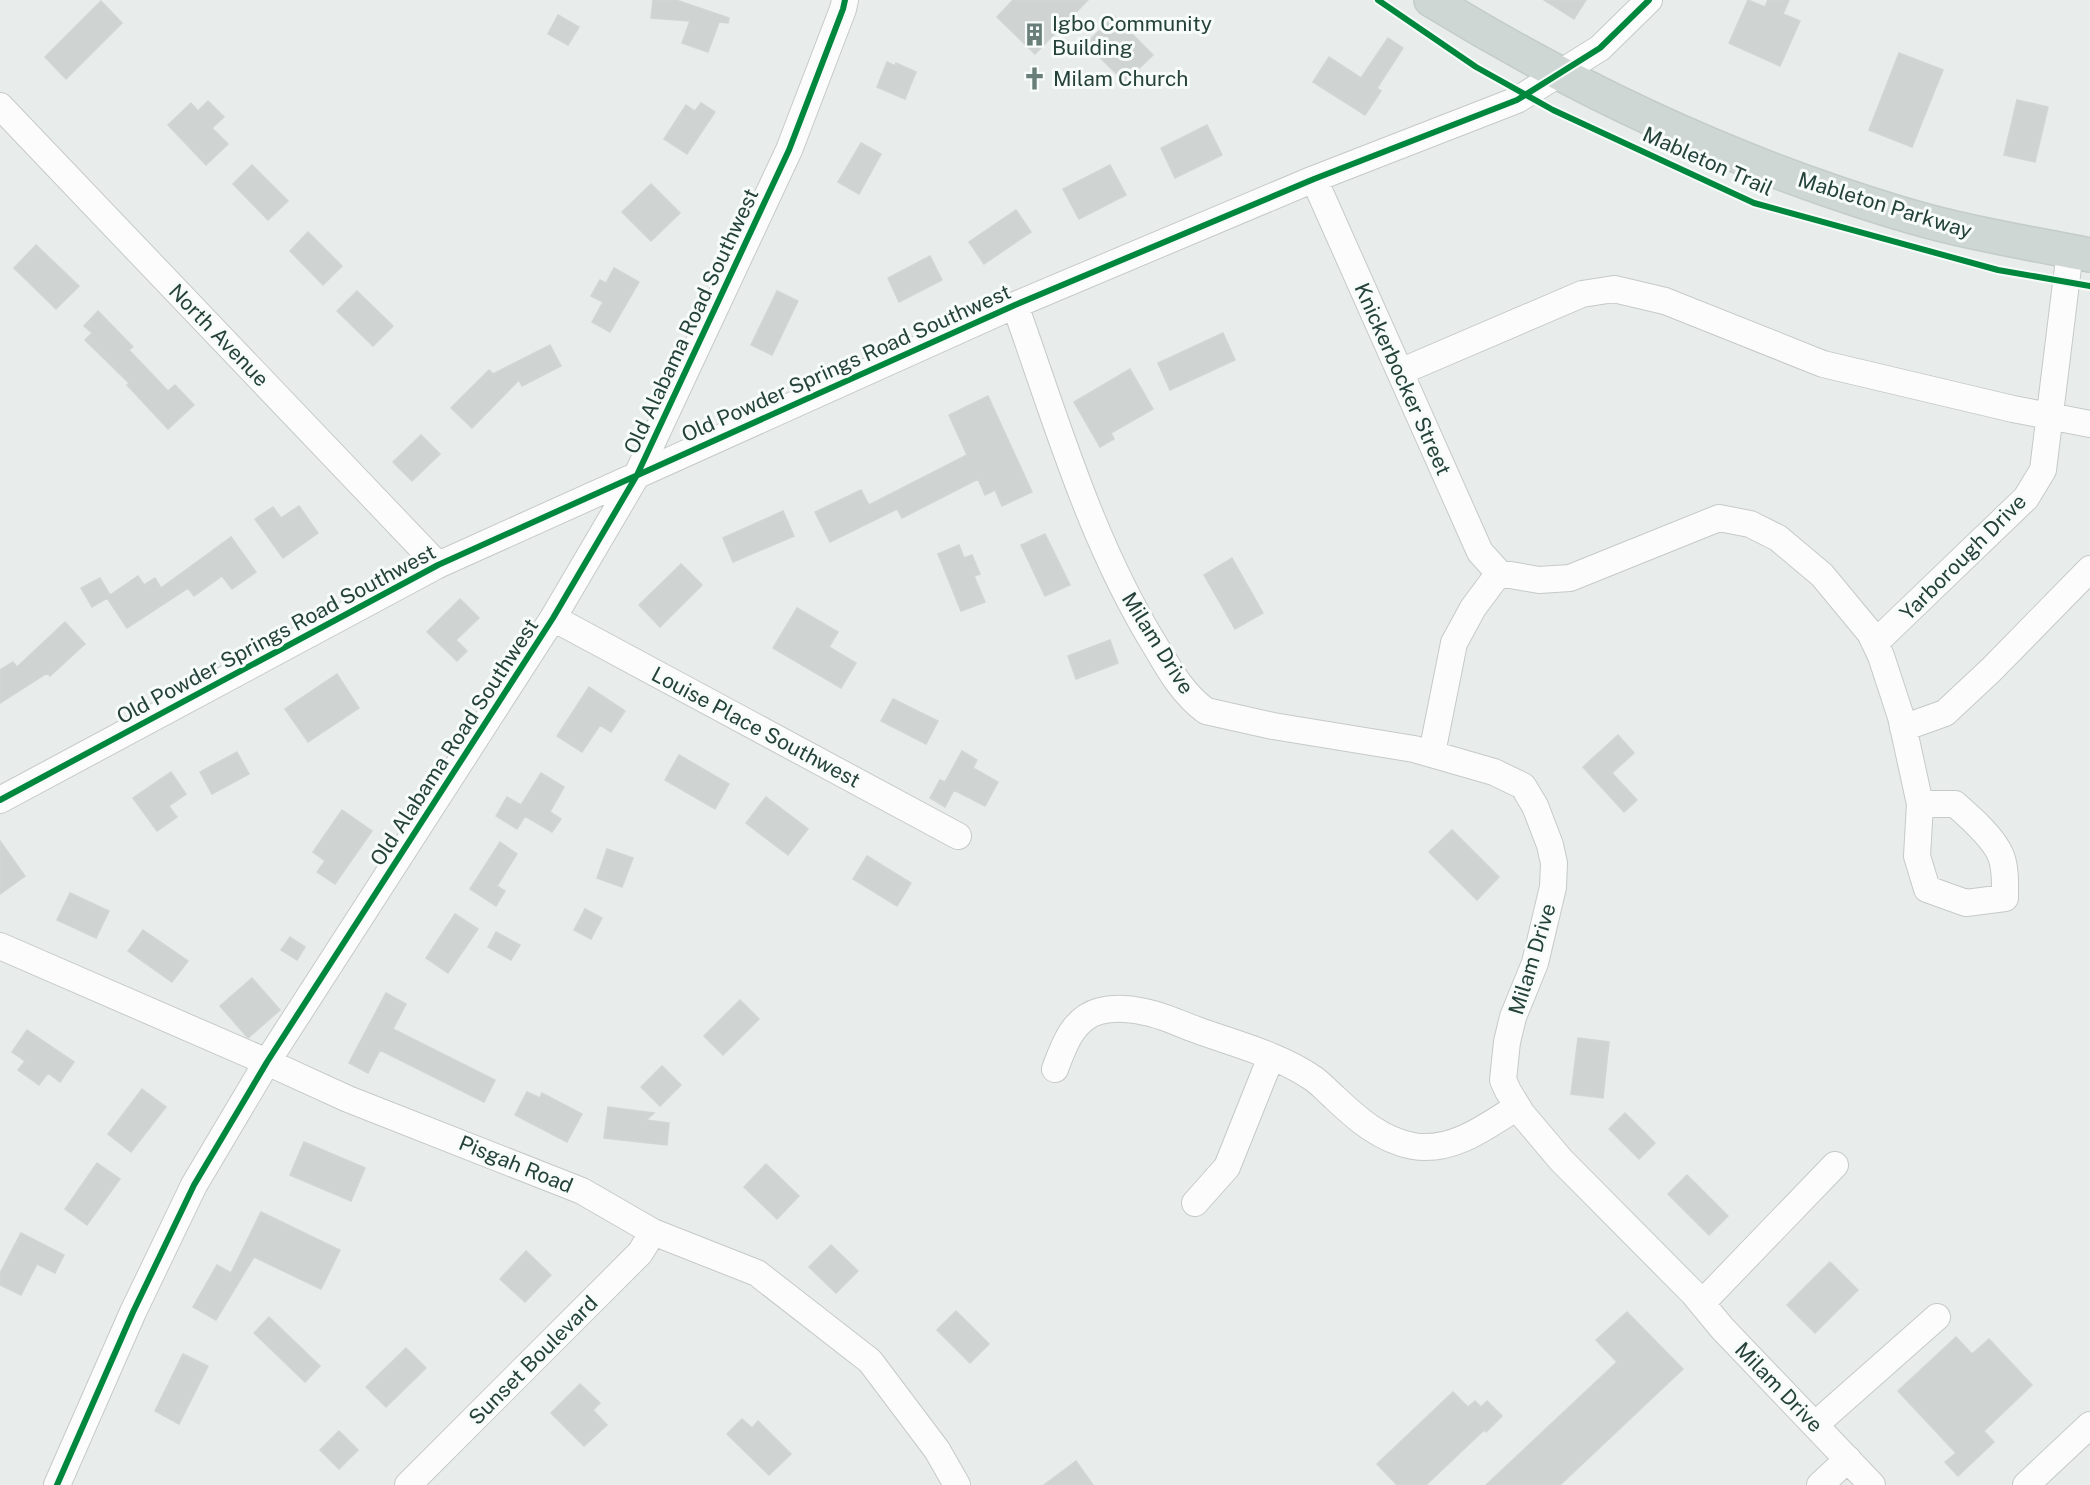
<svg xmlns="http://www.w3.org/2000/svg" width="2090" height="1485" font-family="'Public Sans',sans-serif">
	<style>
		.building { fill: #cfd4d2; stroke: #d1d6d4; stroke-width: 1.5 }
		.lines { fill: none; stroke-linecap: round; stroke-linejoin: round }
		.minor-casing { stroke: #c5cac8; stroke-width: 28 }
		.major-casing { stroke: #c3ccc9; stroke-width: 36 }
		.minor { stroke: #fcfcfc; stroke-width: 26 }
		.major { stroke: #cfd7d5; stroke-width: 33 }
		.cycleway-casing { stroke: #f7fbf9; stroke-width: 10 }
		.cycleway { stroke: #00873e; stroke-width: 6 }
		.labels { text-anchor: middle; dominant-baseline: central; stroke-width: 6; stroke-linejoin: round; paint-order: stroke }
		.poi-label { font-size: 21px; fill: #24423a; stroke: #f7fbf9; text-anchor: start }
		.street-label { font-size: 21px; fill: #24423a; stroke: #f7fbf9 }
	</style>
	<rect width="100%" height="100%" fill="#e8edeb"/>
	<path class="building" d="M653 0H676L729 18 728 23 719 22 708 52 682 43 690 21 651 18Z
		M1013 0H1088L1035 54 997 17Z
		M1544 0H1586L1574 19Z
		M1748 0 1765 7 1768 0H1789L1783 14 1800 21 1780 66 1729 43Z
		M101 1 122 23 66 79 45 57Z
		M558 15 579 27 568 45 548 34Z
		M1114 16 1153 55 1125 82 1086 44Z
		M1388 38 1403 48 1377 88 1381 91 1365 115 1313 82 1329 57 1361 78Z
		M1899 53 1943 70 1912 147 1869 130Z
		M887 62 895 66 896 63 916 72 905 99 877 87Z
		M2017 100 2048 107 2035 162 2004 155Z
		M208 101 224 117 212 128 228 144 206 165 168 125 191 103 198 111Z
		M701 103 715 112 687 154 664 139 686 105 695 111Z
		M1207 125 1222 155 1175 178 1161 148Z
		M861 143 881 154 859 194 838 182Z
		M252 165 288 201 268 220 233 184Z
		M1110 165 1126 195 1079 219 1063 189Z
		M651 184 680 213 651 241 622 212Z
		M1016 210 1031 232 984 264 969 242Z
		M308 232 342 266 323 285 290 251Z
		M36 245 79 286 56 309 14 268Z
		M930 256 942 280 899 302 888 278Z
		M614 268 639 282 610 332 592 322 603 302 591 296 600 280 606 283Z
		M357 291 393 326 373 346 337 311Z
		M777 291 798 301 772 355 751 345Z
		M98 311 133 347 129 350 168 391 175 385 194 405 168 429 127 385 129 383 85 340 92 333 84 326Z
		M1223 333 1235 360 1170 390 1158 363Z
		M550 345 561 366 522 386 519 380 472 428 451 408 489 370 493 374Z
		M1130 369 1153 409 1111 433 1114 439 1100 447 1074 402Z
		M988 396 1032 492 1002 506 995 490 985 495 978 479 902 518 897 509 830 542 815 512 861 490 869 505 967 455 949 415Z
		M421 435 440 454 412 481 393 462Z
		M299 506 318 533 283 558 255 519 273 507 281 518Z
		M783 511 794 536 733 562 723 538Z
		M1045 534 1070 585 1045 596 1021 545Z
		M231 537 256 572 232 589 222 576 194 596 188 588 127 628 107 598 92 607 81 588 100 578 110 595 138 576 144 585 155 578 161 588Z
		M959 545 964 558 972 555 980 574 974 576 985 602 961 611 938 554Z
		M1232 558 1263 613 1235 629 1204 575Z
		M681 564 702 585 660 627 639 605Z
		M460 599 479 618 456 640 467 651 457 661 427 632Z
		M797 608 838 632 829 647 856 663 841 688 773 648Z
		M65 622 85 644 50 676 47 673 0 703V670L13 662 17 667Z
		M1110 640 1118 663 1076 679 1068 656Z
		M337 674 359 708 308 742 285 709Z
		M589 687 625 711 611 732 600 725 582 752 557 736Z
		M893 699 938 721 926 744 881 721Z
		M1618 735 1634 753 1612 773 1637 800 1624 812 1583 767Z
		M962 751 977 760 973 768 998 782 985 806 954 790 945 807 930 798 940 780 945 782Z
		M237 752 249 774 212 794 200 772Z
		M679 755 729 784 715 809 665 780Z
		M171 772 186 794 169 806 177 817 157 831 133 798Z
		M541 773 564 787 550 812 561 819 552 832 525 816 517 829 496 816 507 797 521 805Z
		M766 797 808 829 788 855 746 823Z
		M342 810 372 831 335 884 317 872 325 861 313 852Z
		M1452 830 1499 877 1477 900 1429 852Z
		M0 841 25 876 0 894Z
		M500 842 517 854 497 886 505 891 496 906 470 889Z
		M607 849 633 858 622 887 597 878Z
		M867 856 911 883 897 906 853 879Z
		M70 893 109 911 96 938 57 920Z
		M585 909 602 918 591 939 574 930Z
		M455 914 478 929 448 973 426 958Z
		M143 930 188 961 172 982 128 951Z
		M496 932 520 945 511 960 488 947Z
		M290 937 305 947 297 960 281 950Z
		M252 978 280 1010 248 1038 220 1006Z
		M386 993 406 1004 393 1029 495 1080 484 1102 380 1050 368 1073 349 1063Z
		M740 1000 759 1019 723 1055 704 1036Z
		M27 1030 74 1062 60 1082 48 1073 39 1085 18 1070 25 1061 12 1052Z
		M1578 1038 1609 1042 1603 1098 1571 1094Z
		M662 1066 681 1085 660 1106 641 1087Z
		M142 1089 166 1107 131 1152 108 1134Z
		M527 1092 540 1098 542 1093 582 1114 567 1142 515 1115Z
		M608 1107 654 1113 646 1120 669 1123 667 1145 604 1138Z
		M1625 1113 1655 1143 1639 1159 1609 1129Z
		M304 1142 365 1168 351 1201 290 1175Z
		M97 1163 120 1179 87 1225 65 1209Z
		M766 1164 799 1196 777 1219 744 1187Z
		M1687 1175 1728 1216 1709 1235 1668 1194Z
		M261 1212 340 1250 321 1289 254 1257 216 1320 193 1307 217 1265 231 1273Z
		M21 1233 64 1255 55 1273 37 1264 21 1295 0 1285V1273Z
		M831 1245 858 1271 836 1293 809 1267Z
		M526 1251 551 1275 525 1302 500 1279Z
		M1830 1262 1858 1290 1815 1333 1787 1305Z
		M956 1311 989 1344 970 1363 937 1330Z
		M1627 1312 1683 1369 1560 1485H1486L1617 1362 1596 1340Z
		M269 1317 320 1366 305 1382 254 1333Z
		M1956 1337 1972 1354 1989 1339 2032 1385 1984 1431 1994 1442 1958 1476 1945 1462 1956 1453 1898 1391Z
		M406 1348 426 1368 386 1407 366 1387Z
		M183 1354 208 1366 179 1424 155 1411Z
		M580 1384 600 1403 593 1410 607 1425 584 1446 551 1413Z
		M1453 1392 1468 1407 1475 1401 1481 1407 1487 1401 1502 1416 1486 1432 1484 1430 1426 1485H1397L1377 1464Z
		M742 1419 752 1428 758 1421 791 1454 769 1475 727 1434Z
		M339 1431 358 1450 339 1469 320 1450Z
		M1076 1461 1093 1485H1044Z"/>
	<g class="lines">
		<defs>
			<path id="minor" d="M0 106 438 565
				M1314 179 1480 552 1499 573
				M1015 305C1056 420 1091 542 1156 647 1170 671 1183 694 1206 711L1273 726 1414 749 1494 772 1523 786 1535 806 1550 845 1554 863 1553 887 1535 963 1513 1017 1507 1042 1503 1080 1508 1091 1522 1114 1561 1160 1693 1293 1722 1328 1872 1485
				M1400 372 1582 294 1614 289 1665 301 1823 364 2013 409 2090 424
				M1499 573 1539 580 1570 578 1719 518 1750 524 1778 538 1822 575 1870 633 1881 656 1901 717 1920 804H1955C1970 817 1994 838 2001 856 2006 869 2005 885 2005 898L1966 903 1927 889 1917 856 1920 804
				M553 618 958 836
				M1875 643 2026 498 2043 470 2070 251
				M1903 728 1945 713 1991 670 2090 569
				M1432 753 1454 643 1473 608 1499 573
				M0 800 438 565 1015 305 1314 179 1517 100 1600 48 1649 0
				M0 946 267 1062 348 1099 582 1191 653 1232 757 1273 870 1361 937 1450 957 1485
				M1055 1069C1064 1045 1073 1018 1100 1011 1115 1007 1131 1009 1145 1012 1162 1015 1180 1024 1197 1030 1235 1044 1280 1055 1314 1079 1321 1084 1327 1091 1334 1097 1357 1119 1381 1140 1413 1146 1452 1153 1487 1126 1517 1107
				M1195 1203 1227 1167 1271 1057
				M1702 1303 1835 1165
				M1816 1424 1937 1317
				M57 1485 133 1312 194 1185 267 1062 553 618 637 475 789 150 843 9 845 0
				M408 1485 640 1253 653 1232
				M1820 1485 1848 1459
				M2026 1485 2090 1425"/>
			<path id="major" d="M1431 0C1558 78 1693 144 1834 192 1872 205 1912 218 1951 227 1997 238 2044 246 2090 255"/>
		</defs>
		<use href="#minor" class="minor-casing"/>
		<use href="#major" class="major-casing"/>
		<use href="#minor" class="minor"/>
		<use href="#major" class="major"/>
		<defs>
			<path id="cycleway" d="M1378 0 1476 67 1553 110 1754 203 1998 270 2090 286
				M0 800 438 565 1015 305 1314 179 1517 100 1600 48 1649 0
				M57 1485 133 1312 194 1185 267 1062 553 618 637 475 789 150 843 9 845 0"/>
		</defs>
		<use href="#cycleway" class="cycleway-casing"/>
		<use href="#cycleway" class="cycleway"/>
	</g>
	<defs>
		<symbol id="building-bare" viewBox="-9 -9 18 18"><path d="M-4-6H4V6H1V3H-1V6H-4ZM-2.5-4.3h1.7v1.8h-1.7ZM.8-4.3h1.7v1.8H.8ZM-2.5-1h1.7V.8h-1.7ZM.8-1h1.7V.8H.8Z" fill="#697e78" stroke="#f7fbf9" stroke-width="2.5" paint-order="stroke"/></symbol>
		<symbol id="church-bare" viewBox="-9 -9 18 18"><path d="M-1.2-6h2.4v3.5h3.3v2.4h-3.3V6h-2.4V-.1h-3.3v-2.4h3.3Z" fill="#697e78" stroke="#f7fbf9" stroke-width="2.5" paint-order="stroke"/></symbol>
	</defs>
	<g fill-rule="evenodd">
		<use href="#building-bare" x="1018" y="18" width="33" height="33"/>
		<use href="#church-bare" x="1018" y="62" width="33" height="33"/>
	</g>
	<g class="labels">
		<g class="poi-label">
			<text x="1052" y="23">Igbo Community<tspan x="1052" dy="24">Building</tspan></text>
			<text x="1053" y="78">Milam Church</text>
		</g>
		<g class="street-label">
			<text transform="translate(1708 161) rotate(24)">Mableton Trail</text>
			<text transform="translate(1885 205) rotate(17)">Mableton Parkway</text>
			<text transform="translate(691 321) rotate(-65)">Old Alabama Road Southwest</text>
			<text transform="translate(219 335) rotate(46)">North Avenue</text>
			<text transform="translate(846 363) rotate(-24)">Old Powder Springs Road Southwest</text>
			<text transform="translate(1403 379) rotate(66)">Knickerbocker Street</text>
			<text transform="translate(1963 557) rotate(-45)">Yarborough Drive</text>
			<text transform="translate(276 634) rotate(-28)">Old Powder Springs Road Southwest</text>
			<text transform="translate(1158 643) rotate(58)">Milam Drive</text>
			<text transform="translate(756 727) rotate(28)">Louise Place Southwest</text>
			<text transform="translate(454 742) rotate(-57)">Old Alabama Road Southwest</text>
			<text transform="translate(1532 959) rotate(-73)">Milam Drive</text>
			<text transform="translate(516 1164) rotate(22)">Pisgah Road</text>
			<text transform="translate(533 1360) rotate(-45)">Sunset Boulevard</text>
			<text transform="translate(1779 1387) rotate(46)">Milam Drive</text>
		</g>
	</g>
</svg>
